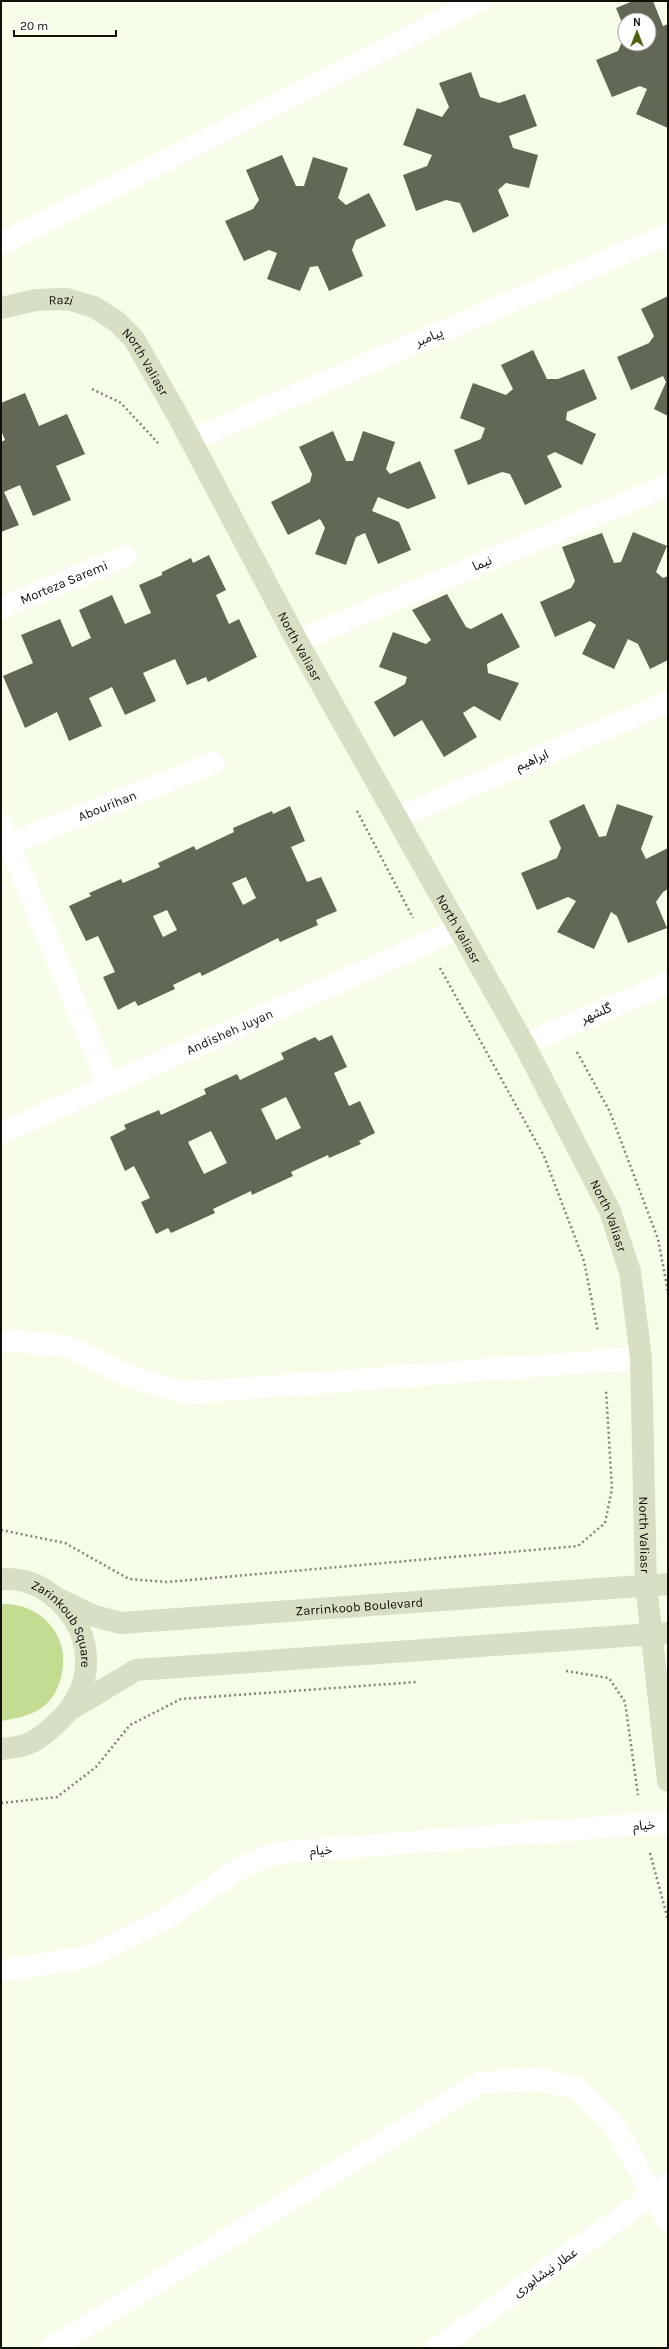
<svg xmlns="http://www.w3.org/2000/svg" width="669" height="2349" font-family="Karla,'Noto Sans Arabic',sans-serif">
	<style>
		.green { fill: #c4db92 }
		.building { fill: #616856; fill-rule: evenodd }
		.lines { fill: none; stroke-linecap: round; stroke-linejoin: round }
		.path { stroke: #7f8476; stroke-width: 2.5; stroke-dasharray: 2 3; stroke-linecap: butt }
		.street { stroke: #fff; stroke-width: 22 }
		.secondary { stroke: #d8e0c4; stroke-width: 22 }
		.labels { text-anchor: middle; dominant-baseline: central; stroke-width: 3; stroke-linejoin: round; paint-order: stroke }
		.street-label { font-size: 13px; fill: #0e1009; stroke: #fff }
	</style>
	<rect width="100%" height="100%" fill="#f6fee9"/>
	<path class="green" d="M1 1604C43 1602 74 1640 60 1681 57 1690 52 1700 44 1706 31 1716 17 1718 1 1721Z"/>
	<path class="building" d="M633 1H653L663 26 668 24V128L636 114 647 89 640 86 612 97 596 60 618 51 625 35V44H649V20H625V30L616 8Z
		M471 72 480 97 499 103 525 94 537 126 509 136 513 148 538 155 529 188 506 183 498 190 509 216 473 233 460 203 446 200 416 211 403 175 427 166 432 155 403 145 417 108 442 117 449 107 439 83Z
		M282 155 296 186H304L313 157 348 168 338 198 346 205 369 193 386 226 356 240 352 250 363 276 329 291 318 266 310 267 300 291 267 279 277 253 269 250 244 261 225 221 253 209 259 200 246 170Z
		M668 296V416L654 409 666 382 663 376 631 390 617 357 649 343 654 336 641 309Z
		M533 350 547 379H558L584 369 597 399 567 412 566 420 596 434 582 465 555 452 547 456 562 487 525 505 510 474 502 472 468 485 454 450 481 439 485 428 460 418 473 383 506 395 513 389 501 365Z
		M25 393 39 426 67 414 85 454 56 466 71 500 33 516 20 485 4 492 19 525 1 532V442L5 440 1 430V403Z
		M333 431 346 461H353L363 431 395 442 386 469 390 474 420 461 436 498 408 509 378 497 372 511 399 522 411 550 378 564 365 533 356 537 346 565 315 554 325 528 320 519 288 535 271 502 310 482 312 474 299 447Z
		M633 532 667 546 656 572 663 578 668 576V660L650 669 638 644 628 639 614 669 582 654 596 625 590 621 555 637 540 602 571 588 575 581 562 547 602 533 614 563 621 562Z
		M209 555 226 590 216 595 229 624 239 619 257 657 208 682 206 677 187 685 175 659 143 673 156 701 125 715 112 687 89 698 102 726 69 741 57 712 25 728 3 676 33 663 21 635 60 619 72 647 91 638 79 610 112 595 125 624 151 613 139 585 162 575V572L191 558 193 563Z
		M447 594 466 627 471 629 502 613 520 647 487 664 488 673 519 683 500 721 474 706 463 713 477 737 444 757 422 720 394 737 374 702 405 684 407 677 379 667 393 632 426 644 431 640 412 610Z
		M584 804 599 837 606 836 617 804 653 816 641 849 646 859 668 848V889L663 892 656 902 667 928 628 943 617 916 611 912 594 949 557 932 576 901 568 897 537 910 521 873 557 858 561 848 549 821Z
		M290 806 305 841 291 847 307 882 321 877 337 911 316 920 318 925 280 942 278 938 202 976 200 972 173 985 175 989 138 1006 135 1001 118 1010 103 977 115 972 98 936 86 941 69 906 91 896 89 893 121 879 123 883 160 867 158 863 194 846 196 850 234 832 233 828 272 811 273 814ZM246 877 256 898 243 905 232 883ZM167 910 177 930 163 937 153 916Z
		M332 1035 347 1067 334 1073 349 1106 360 1101 375 1133 359 1141 361 1144 329 1158 328 1155 291 1172 293 1176 252 1195 251 1191 213 1209 215 1213 171 1233 168 1228 156 1234 141 1202 150 1198 134 1166 125 1171 110 1137 126 1129 124 1125 159 1110 161 1115 206 1094 204 1089 237 1074 240 1080 284 1059 281 1053 315 1037 319 1041ZM286 1097 301 1128 276 1140 261 1109ZM211 1131 227 1163 204 1174 188 1142Z"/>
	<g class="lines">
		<path class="path" d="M92 389 121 403 158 443
			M357 811 413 918
			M440 968 544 1156 584 1261 598 1332
			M577 1052 610 1112 658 1239 668 1292
			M1 1530 65 1543 129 1579 167 1582 578 1546 605 1523 612 1489 606 1390
			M566 1671 609 1678 625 1702 638 1795
			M1 1803 57 1797 96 1767 130 1725 181 1699 417 1682
			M650 1853 668 1920"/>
		<g class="street">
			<path d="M1 244 479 1"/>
			<path d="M191 440 668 234"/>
			<path id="s1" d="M1 608 126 556"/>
			<path d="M297 641 668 485"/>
			<path d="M396 818 668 702"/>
			<path d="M1 825 109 1085"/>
			<path id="s2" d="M1 847 214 763"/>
			<path d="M524 1044 668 983"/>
			<path id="s3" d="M1 1133 458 929"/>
			<path d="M1 1342 12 1340 68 1347 134 1378 186 1393 641 1358"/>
			<path d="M1 1971 88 1957 170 1916 240 1868 277 1853 668 1822"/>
			<path d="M51 2348 479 2083 535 2079 577 2088 612 2122 668 2221"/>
			<path d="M437 2348 668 2184"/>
		</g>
		<g class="secondary">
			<path id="s4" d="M1 308 36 300 67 299 94 307 116 321 134 339 178 416 297 641 524 1044 610 1211 630 1272 641 1358 646 1585 668 1781"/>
			<path id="s5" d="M1 1579C25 1578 42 1585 59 1601 95 1636 95 1685 60 1720 50 1730 39 1740 25 1745 18 1747 9 1748 1 1749"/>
			<path id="s6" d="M54 1597 94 1616 121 1623 668 1584"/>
			<path d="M71 1709 136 1670 668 1633"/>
		</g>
	</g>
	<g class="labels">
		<g class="street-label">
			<text stroke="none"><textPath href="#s4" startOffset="61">Razi</textPath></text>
			<text transform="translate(429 337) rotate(-23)">پیامبر</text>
			<text stroke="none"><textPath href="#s4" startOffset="172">North Valiasr</textPath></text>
			<text transform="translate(482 563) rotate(-23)">نیما</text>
			<text stroke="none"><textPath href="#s1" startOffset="68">Morteza Saremi</textPath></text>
			<text stroke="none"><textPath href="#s4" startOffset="496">North Valiasr</textPath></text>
			<text transform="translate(532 760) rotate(-23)">ابراهیم</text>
			<text stroke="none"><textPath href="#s2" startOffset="114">Abourihan</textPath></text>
			<text stroke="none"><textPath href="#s4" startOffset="820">North Valiasr</textPath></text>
			<text transform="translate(596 1013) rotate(-23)">گلشهر</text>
			<text stroke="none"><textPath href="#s3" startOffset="250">Andisheh Juyan</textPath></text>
			<text stroke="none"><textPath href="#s4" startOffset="1144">North Valiasr</textPath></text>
			<text stroke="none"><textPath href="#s4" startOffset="1468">North Valiasr</textPath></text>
			<text stroke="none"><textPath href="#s6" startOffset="311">Zarrinkoob Boulevard</textPath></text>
			<text stroke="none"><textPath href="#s5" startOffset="85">Zarinkoub Square</textPath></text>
			<text transform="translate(644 1825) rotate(-5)">خیام</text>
			<text transform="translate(321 1850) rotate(-4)">خیام</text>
			<text transform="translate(545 2272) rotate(-35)">عطار نیشابوری</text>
		</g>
	</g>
	<rect width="669" height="2349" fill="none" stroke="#0e1009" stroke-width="4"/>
	<g transform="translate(637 32)"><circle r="19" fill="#ffffff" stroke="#9f9f9d"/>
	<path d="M0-3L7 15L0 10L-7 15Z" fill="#4f630e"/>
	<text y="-6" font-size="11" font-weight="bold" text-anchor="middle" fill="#0e1009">N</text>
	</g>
	<path d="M14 30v6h102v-6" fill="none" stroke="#0e1009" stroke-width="2"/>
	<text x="20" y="30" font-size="12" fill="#0e1009" stroke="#ffffff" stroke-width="3" paint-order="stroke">20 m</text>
</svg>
